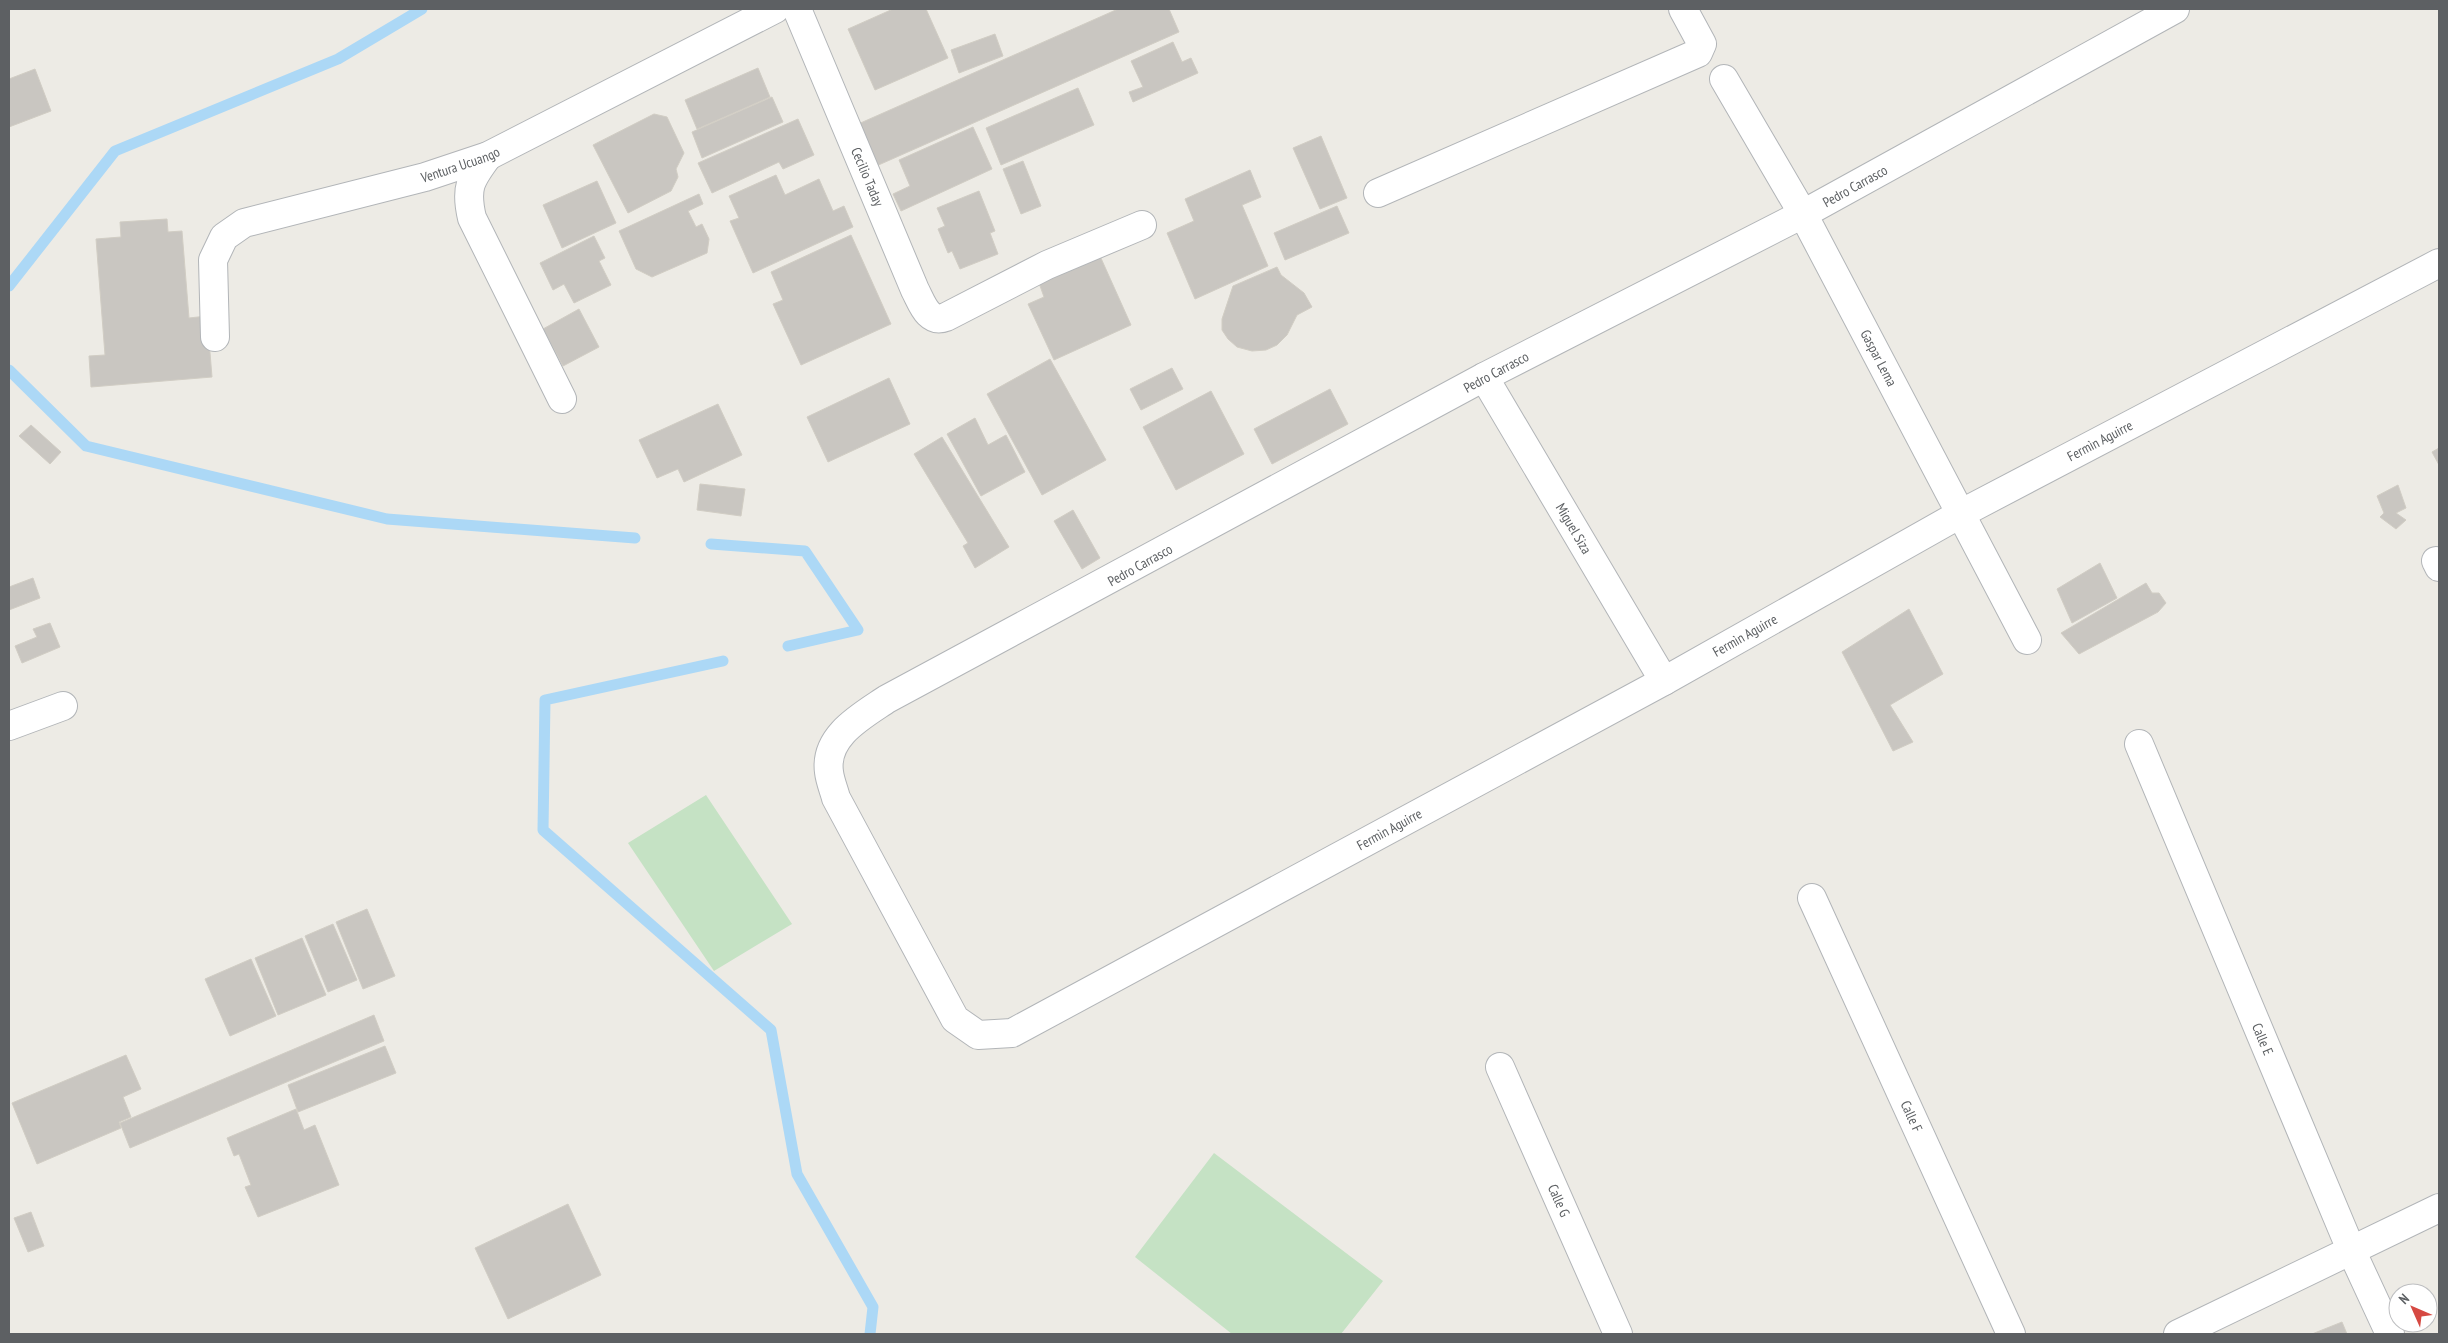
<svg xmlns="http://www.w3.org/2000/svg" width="2448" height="1343" font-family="'PT Sans Narrow',sans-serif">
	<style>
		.green { fill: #c5e2c4 }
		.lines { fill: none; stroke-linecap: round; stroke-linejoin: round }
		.stream { stroke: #acd8f6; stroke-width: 11 }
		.building { fill: #c9c6c1; stroke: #d1cdc4 }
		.street-casing { stroke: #b2b5b8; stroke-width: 30 }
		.street { stroke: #fff; stroke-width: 28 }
		.labels { text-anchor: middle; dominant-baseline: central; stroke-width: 4.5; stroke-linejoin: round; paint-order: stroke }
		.street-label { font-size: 14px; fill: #5d6063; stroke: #fff }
	</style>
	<rect width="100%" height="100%" fill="#edebe5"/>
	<path class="green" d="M706 795 792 924 714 971 628 843Z
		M1214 1153 1383 1281 1341 1334H1232L1135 1257Z"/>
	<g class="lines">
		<path class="stream" d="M9 286 115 151 338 59 422 9
			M9 370 86 446 387 519 635 538
			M711 544 805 551 858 630 788 646
			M723 661 545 700 543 830 771 1030 797 1174 873 1307 870 1334"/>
	</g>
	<path class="building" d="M893 9H926L948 58 875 90 848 29Z
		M1118 9H1169L1179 32 874 167 856 125Z
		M995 34 1003 56 959 73 951 50Z
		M1173 42 1182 62 1191 58 1198 73 1133 102 1129 92 1143 87 1131 61Z
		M758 68 770 97 697 129 685 100Z
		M35 69 51 111 9 127V79Z
		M1078 88 1094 125 1001 165 986 128Z
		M772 97 783 122 702 158 692 132Z
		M654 114 667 117 684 153 676 169 678 177 671 191 628 213 593 145Z
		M798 119 814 155 783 169 779 162 712 193 698 163Z
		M973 127 992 169 901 211 893 194 910 186 899 160Z
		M1321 136 1347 198 1320 209 1293 148Z
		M1023 161 1041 206 1021 214 1003 169Z
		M1250 170 1261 197 1242 205 1268 266 1195 299 1167 233 1194 221 1185 199Z
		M776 175 785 195 819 179 833 211 844 206 853 227 753 273 730 221 739 218 729 196Z
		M597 181 616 223 562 248 543 205Z
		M979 191 995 231 990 233 998 254 960 269 952 251 948 253 938 229 945 226 937 208Z
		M699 194 703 204 688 211 696 227 702 224 709 239 707 253 652 277 636 269 619 231Z
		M1337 206 1349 233 1285 260 1274 233Z
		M167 219 168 232 182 231 189 318 207 316 212 377 91 387 89 356 105 355 96 239 121 237 120 222Z
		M851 235 891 324 801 365 773 304 783 300 771 272Z
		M594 236 605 258 599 261 611 285 574 303 564 284 553 290 540 263Z
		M1100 256 1131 325 1054 360 1028 304 1044 297 1039 283Z
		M1277 267 1281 275 1304 293 1312 307 1297 315 1287 335 1277 345 1266 350 1252 351 1237 347 1228 339 1222 330V319L1233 286Z
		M579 309 599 347 563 366 543 329Z
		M1050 359 1106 460 1042 495 987 394Z
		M1172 368 1183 389 1141 410 1130 389Z
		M889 378 910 424 828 462 807 417Z
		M1330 389 1348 424 1272 464 1254 429Z
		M1211 391 1244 454 1176 490 1143 427Z
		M718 404 742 455 684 482 678 469 657 478 639 440Z
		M975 418 988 445 1006 435 1025 472 981 496 947 434Z
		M31 425 61 452 50 464 19 436Z
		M942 437 1009 547 975 568 963 546 968 543 914 454Z
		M2439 448V465L2432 452Z
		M700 484 745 489 741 516 697 510Z
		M2398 485 2406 508 2396 513 2406 520 2396 529 2380 517 2384 513 2377 496Z
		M1073 510 1100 558 1082 569 1054 521Z
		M2100 563 2117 598 2072 623 2057 589Z
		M33 578 40 598 9 610V587Z
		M2146 583 2152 593H2159L2166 603 2158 612 2079 654 2061 633Z
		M1909 609 1943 674 1890 705 1913 742 1893 751 1842 652Z
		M50 623 60 647 22 663 15 646 37 637 33 629Z
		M367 909 395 976 363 989 336 922Z
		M333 924 357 980 328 992 305 936Z
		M302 938 326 995 278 1015 255 958Z
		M251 959 276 1016 230 1036 205 979Z
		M374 1015 384 1041 130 1148 120 1123Z
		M385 1046 396 1073 298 1112 288 1085Z
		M126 1055 141 1089 123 1097 131 1117 119 1122 121 1128 37 1164 12 1103Z
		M296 1109 304 1130 315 1125 339 1185 258 1217 245 1187 251 1185 239 1154 234 1156 227 1138Z
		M568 1204 601 1275 508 1319 475 1248Z
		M31 1212 44 1246 28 1252 14 1218Z
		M2342 1322 2347 1334H2312Z"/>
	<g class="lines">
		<defs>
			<g id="street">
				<path id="s1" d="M797 9 915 290C922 303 928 324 946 317L1047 265 1142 225"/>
				<path id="s2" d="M2175 9 1803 214 1484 377 887 699C862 716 824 736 829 772 830 781 834 790 836 798L955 1019 978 1035 1012 1033 1664 681 1962 513 2439 263"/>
				<path id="s3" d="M1724 79 1803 214 2027 640"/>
				<path d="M488 156C470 180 465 188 472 218L562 399"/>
				<path d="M1378 193 1698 53 1702 44 1683 9"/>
				<path id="s4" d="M215 337 213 260 224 237 244 223 425 177 488 156 775 9"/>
				<path id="s5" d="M1484 377 1664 681"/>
				<path d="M2436 561 2439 567"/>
				<path d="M9 726 63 706"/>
				<path id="s6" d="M2139 744 2352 1252 2390 1334"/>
				<path id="s7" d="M1812 898 2011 1334"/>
				<path id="s8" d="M1500 1067 1618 1334"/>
				<path d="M2178 1334 2439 1208"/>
			</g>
		</defs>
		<use href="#street" class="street-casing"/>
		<use href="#street" class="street"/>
	</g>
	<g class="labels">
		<g class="street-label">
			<text stroke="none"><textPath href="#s4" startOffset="351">Ventura Ucuango</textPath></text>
			<text stroke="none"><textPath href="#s1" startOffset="182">Cecilio Taday</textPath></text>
			<text transform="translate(1855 186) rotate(-29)">Pedro Carrasco</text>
			<text stroke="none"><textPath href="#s3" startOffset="319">Gaspar Lema</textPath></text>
			<text transform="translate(1496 372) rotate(-28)">Pedro Carrasco</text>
			<text stroke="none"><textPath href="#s2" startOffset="3139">Fermìn Aguirre</textPath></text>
			<text stroke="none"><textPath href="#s5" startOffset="176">Miguel Siza</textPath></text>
			<text transform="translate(1140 565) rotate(-29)">Pedro Carrasco</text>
			<text stroke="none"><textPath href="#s2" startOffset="2734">Fermìn Aguirre</textPath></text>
			<text stroke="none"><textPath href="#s2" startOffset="2329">Fermìn Aguirre</textPath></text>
			<text stroke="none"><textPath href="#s6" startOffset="320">Calle E</textPath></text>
			<text stroke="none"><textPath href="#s7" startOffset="240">Calle F</textPath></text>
			<text stroke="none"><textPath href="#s8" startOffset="146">Calle G</textPath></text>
		</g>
	</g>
	<rect width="2448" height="1343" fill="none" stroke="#5d6063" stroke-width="20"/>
	<g transform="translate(2413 1308) rotate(315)"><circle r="24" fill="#ffffff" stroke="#bebfc1"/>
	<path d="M0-4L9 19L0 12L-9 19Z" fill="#d64942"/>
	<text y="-8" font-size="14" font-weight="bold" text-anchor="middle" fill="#5d6063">N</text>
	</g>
</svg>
